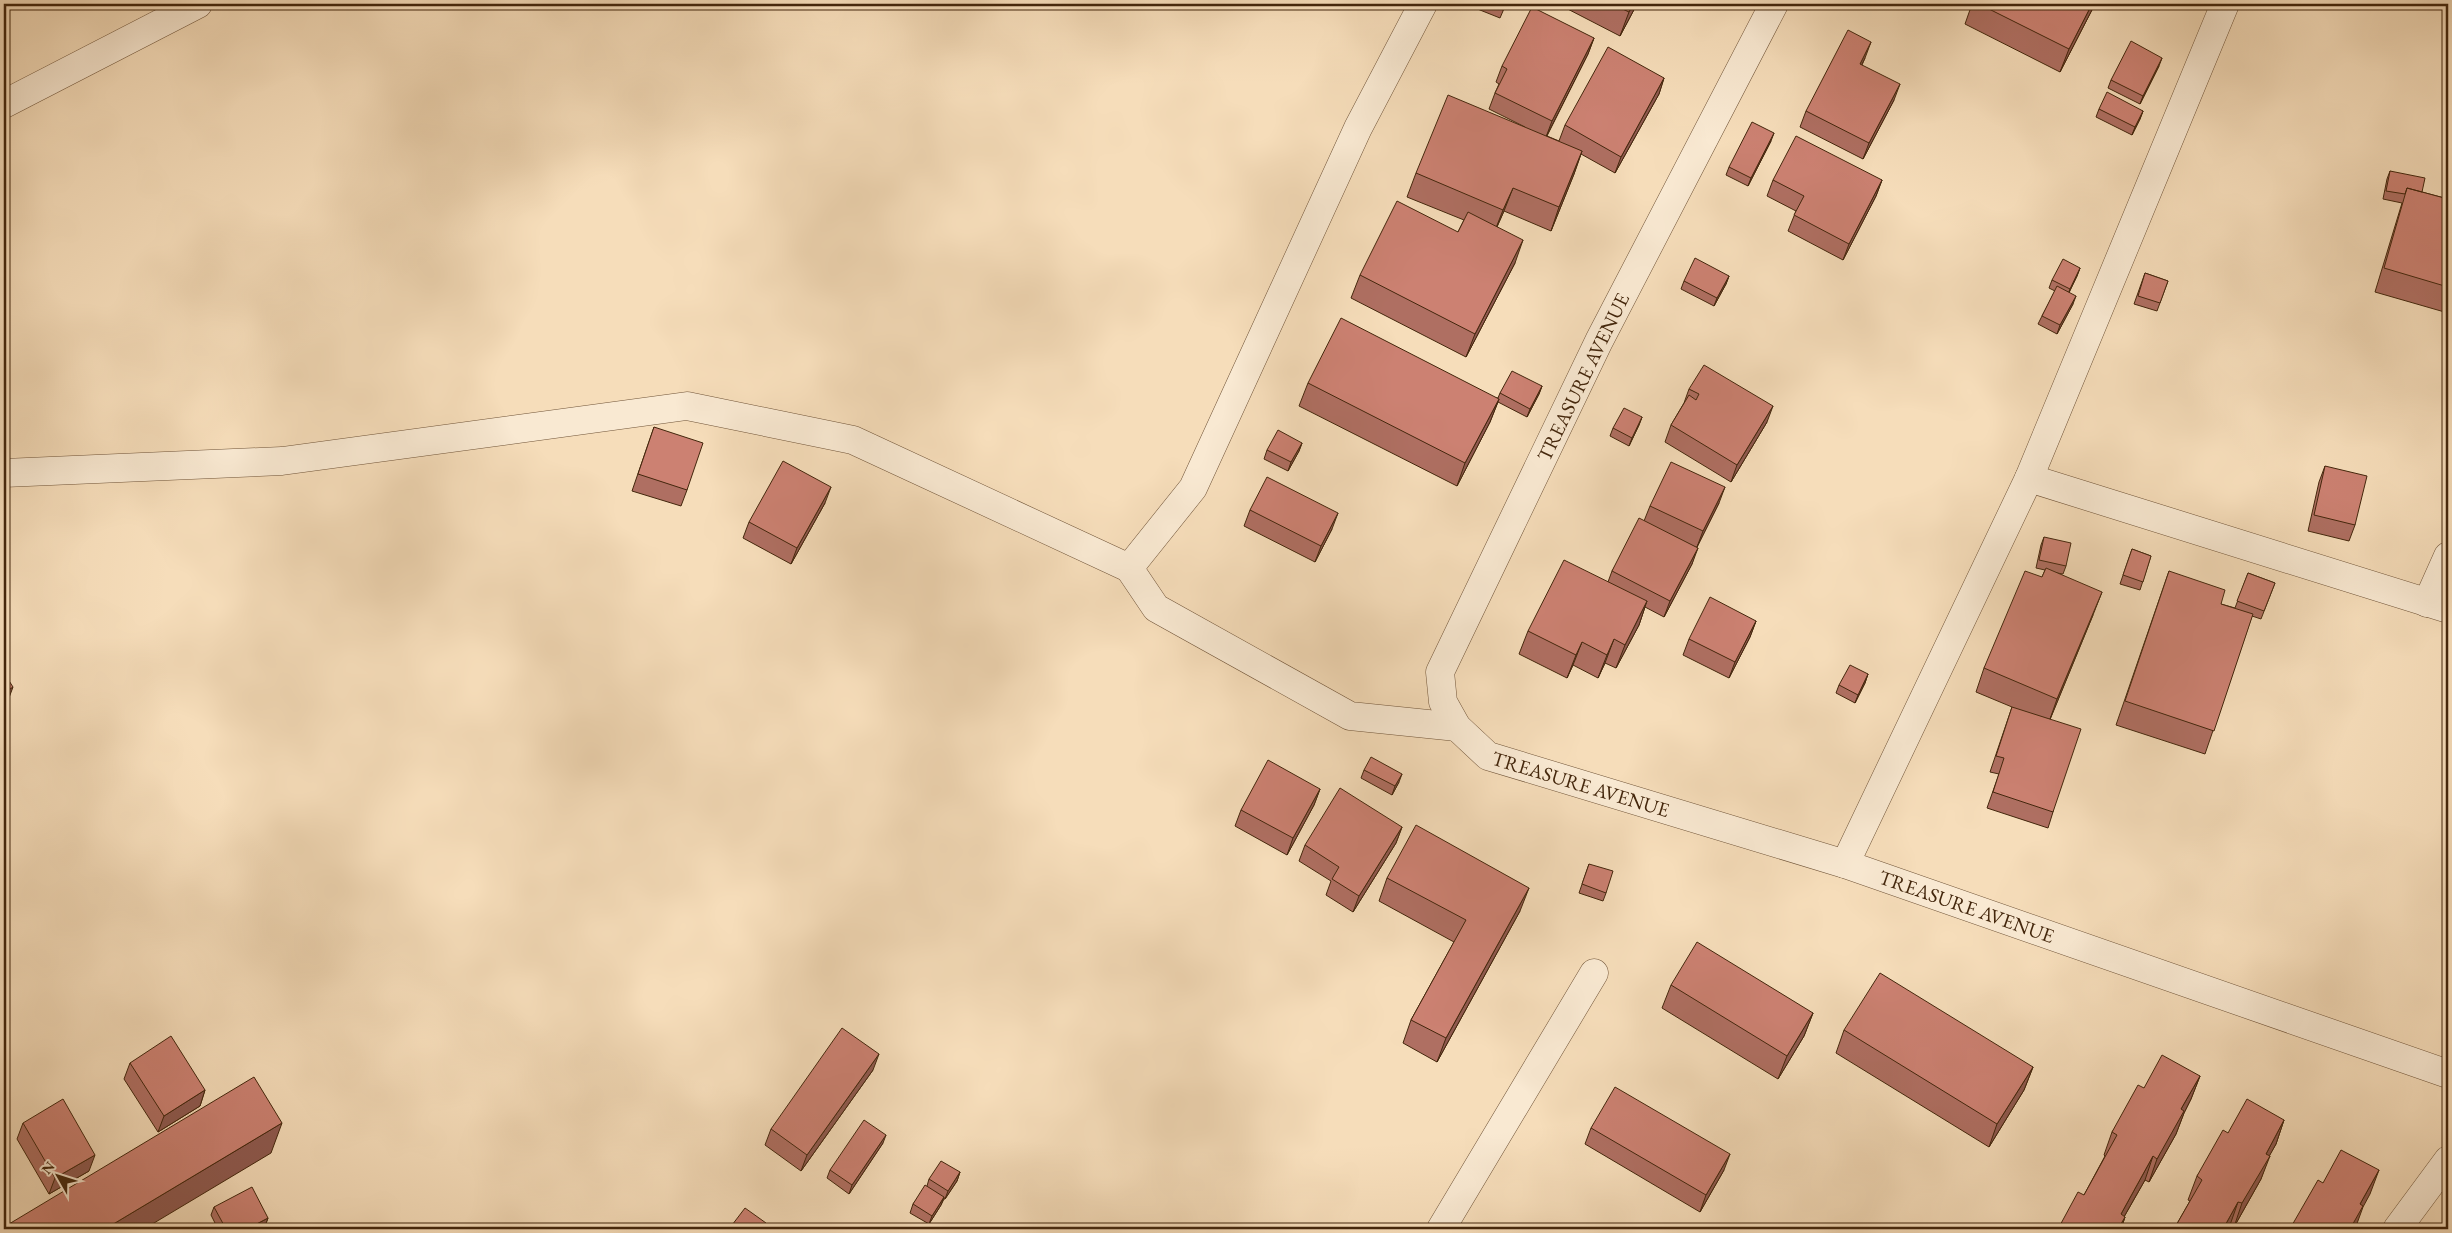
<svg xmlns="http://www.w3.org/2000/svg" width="2452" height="1233" font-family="'EB Garamond',serif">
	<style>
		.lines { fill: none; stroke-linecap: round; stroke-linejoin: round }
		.minor-casing { stroke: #705438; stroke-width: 29 }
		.minor { stroke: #f9e9d2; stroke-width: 28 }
		.wall { fill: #af6f62; stroke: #43260c }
		.shaded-wall { fill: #8f5a50; stroke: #43260c }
		.building { fill: #cc8172; stroke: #43260c }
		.labels { text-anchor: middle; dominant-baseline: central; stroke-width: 4; stroke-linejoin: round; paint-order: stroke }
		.street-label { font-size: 20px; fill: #43260c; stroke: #f9e9d2 }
	</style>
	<rect width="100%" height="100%" fill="#f6ddba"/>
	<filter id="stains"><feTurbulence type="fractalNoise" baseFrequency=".004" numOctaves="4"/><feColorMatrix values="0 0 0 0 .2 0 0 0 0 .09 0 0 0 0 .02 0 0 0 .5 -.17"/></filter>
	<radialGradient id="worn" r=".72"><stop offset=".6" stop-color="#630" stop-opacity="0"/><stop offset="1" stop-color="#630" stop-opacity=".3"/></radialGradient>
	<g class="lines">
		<defs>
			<g id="minor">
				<path id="s1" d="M1774 4 1599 341 1440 672 1443 702 1457 727 1488 756 1845 864 2448 1074"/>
				<path d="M4 104 198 4"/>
				<path d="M4 473 282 461 687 406 853 440 1129 568 1156 608 1350 716 1457 727"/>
				<path d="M2029 478 2448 609"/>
				<path d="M1129 568 1193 488 1358 128 1423 4"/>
				<path d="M2427 603 2448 556"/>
				<path d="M1845 864 2029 478 2225 4"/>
				<path d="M1441 1229 1594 973"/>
				<path d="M2397 1229 2448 1160"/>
			</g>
		</defs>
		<use href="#minor" class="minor-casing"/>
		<use href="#minor" class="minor"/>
	</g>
	<path class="wall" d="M1476 4H1506L1500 18 1475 8Z
		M1558 4H1637L1620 36Z
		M1972 4H2095L2060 72 1965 24Z
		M1594 38 1588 54 1547 136 1559 141 1565 125 1664 78 1659 94 1615 173 1581 154 1574 174 1551 231 1504 211 1497 227 1515 263 1466 357 1351 298 1360 275 1458 232 1464 220 1407 197 1416 173 1525 127 1489 109 1495 93 1499 84 1496 82 1502 66Z
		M1865 58 1862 65 1894 100 1863 159 1800 127 1806 111Z
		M2159 66 2140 104 2108 88 2111 80Z
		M2099 109 2143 111 2140 119 2132 135 2096 117Z
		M1771 141 1748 186 1726 175 1729 167Z
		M2390 171 2422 192 2448 199V313L2375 292 2402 203 2383 199 2387 179Z
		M1773 180H1882L1876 196 1843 260 1788 231 1796 211 1767 196Z
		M2080 268 2077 276 2069 292 2073 304 2057 334 2038 324 2042 316 2055 291 2049 288 2052 280Z
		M2145 273 2168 281 2157 311 2134 304Z
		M1729 276 1726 284 1714 306 1681 289 1684 281Z
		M1308 383 1498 398 1500 393 1542 386 1539 394 1527 417 1498 402 1490 422 1457 486 1299 406Z
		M1689 389 1767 422 1731 482 1665 442 1671 425 1684 403Z
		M1642 417 1639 425 1629 446 1610 436 1613 428Z
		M654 427 687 490 681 506 632 491Z
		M1302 443 1299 451 1288 471 1264 459 1267 450Z
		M2325 466 2355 525 2349 541 2308 531 2319 482Z
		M825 503 791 564 743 538 749 522Z
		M1719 503 1697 547 1692 564 1664 617 1645 607 1639 625 1616 668 1605 663 1598 678 1573 665 1567 678 1519 654 1528 631 1608 582 1612 571 1644 521 1650 506Z
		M1250 510 1332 529 1315 562 1244 526Z
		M2044 537 2066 566 2063 574 2057 573 2093 615 2050 719 2053 812 2048 828 1987 808 1999 774 1990 772 2012 707 1976 692 1984 668 2042 577 2045 570 2036 568 2041 545Z
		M2132 549 2151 556 2140 590 2120 584Z
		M2169 571 2221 604 2235 608 2248 573 2275 583 2261 619 2252 616 2205 754 2116 725Z
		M1756 621 1750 637 1729 678 1683 655 1689 639Z
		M1868 674 1865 683 1855 703 1836 693 1839 685Z
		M1364 770 1399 782 1392 795 1361 778Z
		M1320 789 1314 805 1287 855 1235 826 1241 810Z
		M1402 827 1396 843 1353 912 1326 895 1331 881 1299 861 1305 845Z
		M1589 864 1606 893 1603 901 1579 893Z
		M1387 878 1520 911 1437 1062 1403 1043 1411 1020 1454 942 1379 901Z
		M1671 985 1813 1013 1804 1036 1778 1079 1662 1008Z
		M1844 1030 2033 1067 2024 1090 1989 1147 1836 1053Z
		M130 1063 205 1090 200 1106 158 1132 124 1079Z
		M873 1070 801 1171 765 1145 771 1129Z
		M2200 1076 2191 1099 2184 1113 2176 1134 2149 1182 2145 1180 2124 1217H2125L2121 1229H2058L2084 1195 2105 1156 2104 1155 2112 1132 2144 1088Z
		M2284 1120 2276 1144 2269 1156 2261 1179 2234 1227 2230 1225 2227 1229H2174L2190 1201 2188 1200 2197 1176 2228 1133Z
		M23 1123 89 1171 49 1194 17 1139Z
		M1591 1128 1724 1170 1700 1212 1585 1144Z
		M883 1143 849 1194 827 1178 830 1170Z
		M960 1172 957 1181 945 1199H944L941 1205 929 1224 910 1213 913 1204 927 1186 929 1179Z
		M214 1207 268 1218 265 1226 259 1229H218L211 1215Z"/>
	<path class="shaded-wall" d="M1633 4H1637L1620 36 1629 12Z
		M2092 4H2095L2060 72 2069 49Z
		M1594 38 1588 54 1546 137 1552 121Z
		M1871 42 1865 58 1854 80 1860 64Z
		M2162 58 2159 66 2140 104 2143 96Z
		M1664 78 1659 94 1615 173 1621 157Z
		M1900 84 1894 100 1863 159 1869 143Z
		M2143 111 2140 119 2132 135 2135 127Z
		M1774 133 1771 141 1748 186 1751 178Z
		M1582 151 1574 174 1551 231 1559 207Z
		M1882 180 1876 196 1843 260 1849 244Z
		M1513 188 1504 211 1494 233 1503 210Z
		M1523 240 1515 263 1466 357 1475 334Z
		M2080 268 2077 276 2067 297 2070 289Z
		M1729 276 1726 284 1714 306 1717 298Z
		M2076 296 2073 304 2057 334 2060 325Z
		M1542 386 1539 394 1527 417 1530 409Z
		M1499 399 1490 422 1457 486 1465 463Z
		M1773 406 1767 422 1731 482 1737 465Z
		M1642 417 1639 425 1629 446 1632 438Z
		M1302 443 1299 451 1288 471 1291 462Z
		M831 487 825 503 791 564 797 548Z
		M1725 487 1719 503 1697 547 1703 531Z
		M1338 513 1332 529 1315 562 1321 546Z
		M1698 548 1692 564 1664 617 1670 601Z
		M2102 592 2093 615 2049 722 2057 699Z
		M1647 601 1639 625 1616 668 1625 645Z
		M1756 621 1750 637 1729 678 1735 662Z
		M1614 639 1605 663 1598 678 1607 655Z
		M1582 642 1573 665 1567 678 1576 655Z
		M1868 674 1865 683 1855 703 1858 695Z
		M13 687 7 703 4 705V693Z
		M1402 774 1399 782 1392 795 1395 786Z
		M1320 789 1314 805 1287 855 1293 838Z
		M1402 827 1396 843 1353 912 1359 896Z
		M1529 888 1520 911 1437 1062 1446 1038Z
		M1813 1013 1804 1036 1778 1079 1787 1056Z
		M879 1054 873 1070 801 1171 807 1155Z
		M2033 1067 2024 1090 1989 1147 1997 1124Z
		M2200 1076 2191 1099 2184 1113 2176 1134 2149 1182 2157 1159 2181 1109Z
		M205 1090 200 1106 158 1132 164 1116Z
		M2284 1120 2276 1144 2266 1162 2270 1156 2261 1179 2234 1227 2242 1203 2266 1154Z
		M282 1123 271 1153 144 1229H105Z
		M886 1135 883 1143 849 1194 852 1185Z
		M1730 1154 1724 1170 1700 1212 1706 1195Z
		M95 1155 89 1171 49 1194 55 1178Z
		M2153 1156 2145 1180 2117 1229 2121 1214Z
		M2379 1170 2370 1194 2363 1207 2355 1229H2350L2360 1204Z
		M960 1172 957 1181 945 1199 948 1191Z
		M944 1197 941 1205 929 1224 932 1216Z
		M2238 1202 2230 1225 2227 1229H2223Z
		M2125 1217 2121 1229H2118Z
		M268 1218 265 1226 259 1229H247Z"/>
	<path class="building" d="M1488 4H1506L1503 10Z
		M1612 4H1633L1629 12Z
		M1979 4H2092L2069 49Z
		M1532 7 1594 38 1552 121 1495 93 1507 69 1502 66Z
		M1848 30 1871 42 1860 64 1900 84 1869 143 1806 111Z
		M2131 41 2162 58 2143 96 2111 80Z
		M1608 47 1664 78 1621 157 1565 125Z
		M2107 92 2143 111 2135 127 2099 109Z
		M1448 95 1582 151 1559 207 1513 188 1503 210 1416 173Z
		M1752 122 1774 133 1751 178 1729 167Z
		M1796 136 1882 180 1849 244 1794 215 1804 196 1773 180Z
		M2390 171 2425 178 2422 192 2407 188 2405 194 2386 191Z
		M2407 188 2448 199V287L2384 268Z
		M1397 201 1458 232 1468 212 1523 240 1475 334 1360 275Z
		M1695 258 1729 276 1717 298 1684 281Z
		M2063 259 2080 268 2070 289 2052 280Z
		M2145 273 2168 281 2160 303 2138 296Z
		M2057 286 2076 296 2060 325 2042 316Z
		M1341 318 1499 399 1465 463 1308 383Z
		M1704 365 1773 406 1737 465 1671 425 1689 395 1696 400 1699 394 1689 389Z
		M1512 371 1542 386 1530 409 1500 393Z
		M1624 408 1642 417 1632 438 1613 428Z
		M654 427 703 443 687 490 638 474Z
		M1278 430 1302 443 1291 462 1267 450Z
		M783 461 831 487 797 548 749 522Z
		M1671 462 1725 487 1703 531 1650 506Z
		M2325 466 2367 476 2355 525 2314 515Z
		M1267 477 1338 513 1321 546 1250 510Z
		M1639 518 1698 548 1670 601 1612 571Z
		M2044 537 2071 543 2066 566 2039 560Z
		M2132 549 2151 556 2143 582 2123 575Z
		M1564 560 1647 601 1625 645 1614 639 1607 655 1582 642 1576 655 1528 631Z
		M2046 568 2102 592 2057 699 1984 668 2025 571 2042 577Z
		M2169 571 2225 590 2221 604 2253 614 2214 731 2125 701Z
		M2248 573 2275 583 2264 611 2237 601Z
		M1710 597 1756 621 1735 662 1689 639Z
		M1850 665 1868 674 1858 695 1839 685Z
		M4 673 13 687 4 693Z
		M2012 707 2081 729 2053 812 1993 792 2004 758 1996 756Z
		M1371 757 1402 774 1395 786 1364 770Z
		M1268 760 1320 789 1293 838 1241 810Z
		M1340 788 1402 827 1359 896 1332 879 1339 867 1305 845Z
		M1416 825 1529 888 1446 1038 1411 1020 1466 920 1387 878Z
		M1589 864 1613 871 1606 893 1582 884Z
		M1697 942 1813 1013 1787 1056 1671 985Z
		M1880 973 2033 1067 1997 1124 1844 1030Z
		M842 1028 879 1054 807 1155 771 1129Z
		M171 1036 205 1090 164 1116 130 1063Z
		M2162 1055 2200 1076 2181 1109 2184 1111 2157 1159 2153 1156 2121 1214 2125 1217 2118 1229H2058L2078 1192 2084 1195 2117 1135 2112 1132 2138 1085 2144 1088Z
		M254 1077 282 1123 105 1229H4V1227Z
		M1615 1087 1730 1154 1706 1195 1591 1128Z
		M63 1099 95 1155 55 1178 23 1123Z
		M2247 1099 2284 1120 2266 1154 2270 1156 2242 1203 2238 1202 2223 1229H2174L2202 1180 2197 1176 2223 1130 2228 1133Z
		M864 1120 886 1135 852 1185 830 1170Z
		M2341 1150 2379 1170 2360 1204 2363 1206 2350 1229H2296L2291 1227 2318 1180 2323 1183Z
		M941 1161 960 1172 948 1191 929 1179Z
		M925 1185 944 1197 932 1216 913 1204Z
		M252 1187 268 1218 247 1229H226L214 1207Z
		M745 1208 766 1223 761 1229H729Z"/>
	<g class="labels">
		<g class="street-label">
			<text transform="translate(1583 377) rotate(-64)">TREASURE AVENUE</text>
			<text stroke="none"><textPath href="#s1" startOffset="945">TREASURE AVENUE</textPath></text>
			<text stroke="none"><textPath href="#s1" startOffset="1350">TREASURE AVENUE</textPath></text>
		</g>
	</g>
	<rect width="2452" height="1233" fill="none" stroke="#f6ddba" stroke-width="20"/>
	<rect x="5" y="5" width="2442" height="1223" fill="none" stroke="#43260c" stroke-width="2.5"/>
	<rect x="10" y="10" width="2432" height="1213" fill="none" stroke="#43260c"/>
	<g transform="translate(58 1176) rotate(309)" stroke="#f9e9d2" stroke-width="4" paint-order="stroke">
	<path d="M0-4L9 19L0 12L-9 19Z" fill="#43260c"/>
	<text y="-8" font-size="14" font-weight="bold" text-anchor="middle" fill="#43260c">N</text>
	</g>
	<rect width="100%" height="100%" filter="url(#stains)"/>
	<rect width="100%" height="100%" fill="url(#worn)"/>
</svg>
